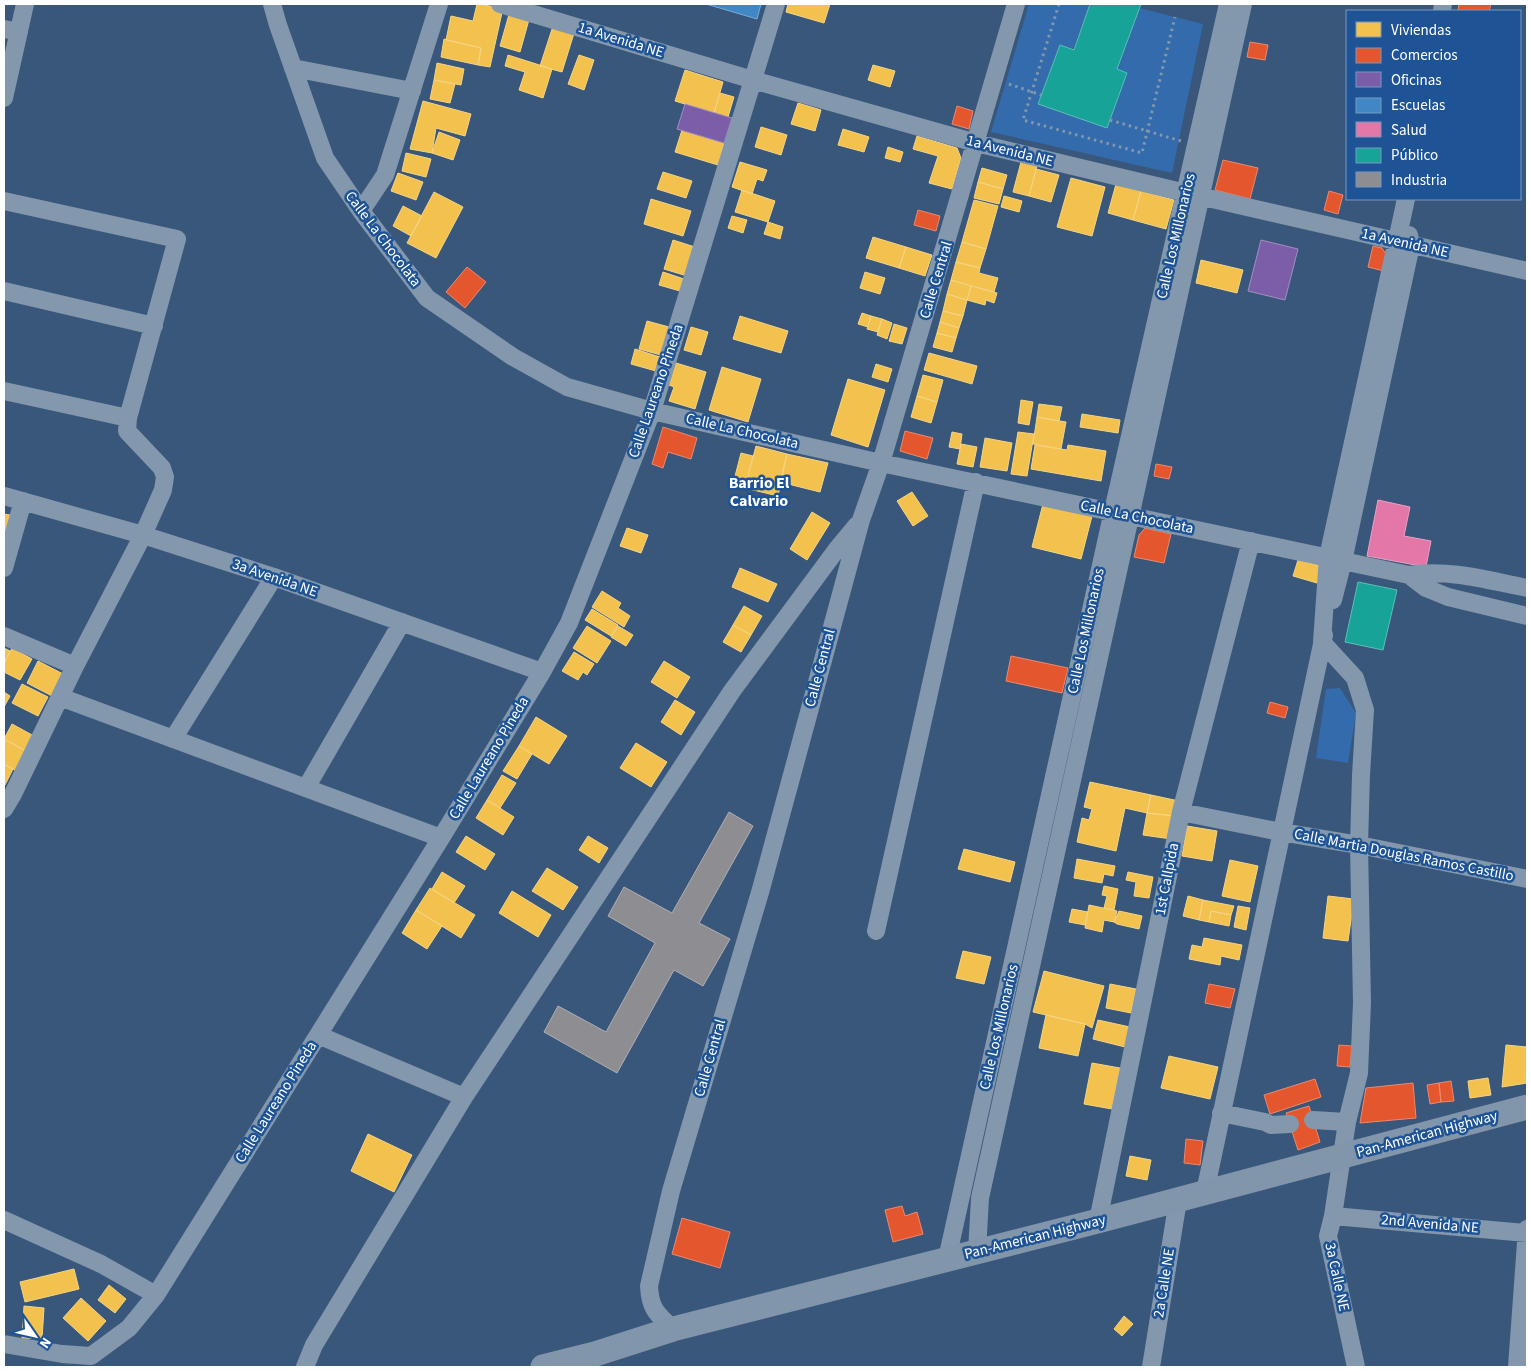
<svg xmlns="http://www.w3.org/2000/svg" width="1531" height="1371" font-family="'Source Sans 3',sans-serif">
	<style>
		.green { fill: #336bac }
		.homes { fill: #f2c14e; stroke: #f6d483 }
		.shops { fill: #e4572e; stroke: #ec896d }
		.offices { fill: #7b5ea7; stroke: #a38ec1 }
		.schools { fill: #3f88c5; stroke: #79acd6 }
		.health { fill: #e377a8; stroke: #eba0c2 }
		.public { fill: #17a398; stroke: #5dbfb7 }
		.industry { fill: #8d8d92; stroke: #afafb3 }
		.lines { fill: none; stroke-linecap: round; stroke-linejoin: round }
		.path { stroke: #8397ad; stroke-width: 3; stroke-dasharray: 2.5 4; stroke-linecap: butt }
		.minor { stroke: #8397ad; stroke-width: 18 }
		.highway { stroke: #8195ab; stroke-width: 25 }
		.labels { text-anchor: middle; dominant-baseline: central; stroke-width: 5; stroke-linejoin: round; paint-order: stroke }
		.street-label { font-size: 15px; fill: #fff; stroke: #1e5496 }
		.neighbourhood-label { font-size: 16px; font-weight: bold; fill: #fff; stroke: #1e5496 }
	</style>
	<rect width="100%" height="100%" fill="#39577b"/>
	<path class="green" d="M1029 4H1090L1073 50 1060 45 1038 103 1107 128 1127 73 1117 69 1139 8 1203 24 1172 173 991 132Z
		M1340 688 1356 713 1348 763 1316 758 1326 689Z"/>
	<path class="homes" d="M477 4 503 8 490 67 478 65 481 48 446 40 451 16 473 21Z
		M788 4H830L824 23 786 12Z
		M510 11 530 16 520 52 500 46Z
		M554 23 575 30 562 72 540 66Z
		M444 39 481 48 478 65 441 57Z
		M508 55 552 69 543 98 519 90 525 72 505 66Z
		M579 55 594 60 584 90 568 84Z
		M437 63 464 69 461 85 434 80Z
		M873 65 895 71 890 87 868 80Z
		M685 70 723 82 714 113 675 101Z
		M434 80 455 84 450 103 430 99Z
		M720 93 734 97 728 117 714 113Z
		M423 101 471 114 465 136 436 128 432 153 410 149Z
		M798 103 821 110 815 131 791 124Z
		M761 127 787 135 781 155 755 147Z
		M843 129 869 137 864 152 838 145Z
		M682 130 724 143 718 165 675 152Z
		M439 132 460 140 453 160 432 153Z
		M917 136 957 148 961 158 952 189 929 183 938 156 913 149Z
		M888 147 903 152 900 162 885 158Z
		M406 153 431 159 426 177 402 171Z
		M740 162 767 170 763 181 757 179 752 194 732 187Z
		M1021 162 1037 166 1029 196 1013 192Z
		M982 168 1007 175 1003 189 978 182Z
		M1036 169 1059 175 1051 202 1029 196Z
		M663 172 692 181 686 198 657 189Z
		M398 173 423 182 416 200 391 191Z
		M1071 178 1105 187 1092 236 1057 227Z
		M978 182 1003 189 999 204 974 198Z
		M1116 184 1141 191 1133 220 1108 213Z
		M742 190 775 201 768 222 735 212Z
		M1141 191 1174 200 1166 229 1133 220Z
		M434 192 463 207 436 258 407 243Z
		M1004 196 1022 201 1019 212 1001 207Z
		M651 199 691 211 683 236 644 224Z
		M974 200 998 206 986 249 962 242Z
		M403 206 422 216 411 236 393 226Z
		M732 216 747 220 743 233 728 228Z
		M768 222 783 227 780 239 764 234Z
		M873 237 906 247 899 268 866 258Z
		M673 240 695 247 687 276 664 269Z
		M962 242 986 249 980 268 956 262Z
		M906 247 932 255 925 276 899 268Z
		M1201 260 1243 270 1237 293 1196 283Z
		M956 262 980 268 979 273 998 278 994 292 951 280Z
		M663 272 684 279 680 291 659 285Z
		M865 272 885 278 880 294 860 288Z
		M951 280 971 286 967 300 947 294Z
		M971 286 997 293 994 303 986 300 985 305 967 300Z
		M947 294 967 300 963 316 943 311Z
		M943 311 963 316 959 328 940 322Z
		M862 313 871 316 868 327 858 324Z
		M740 316 788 331 781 353 733 339Z
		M871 316 882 319 878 332 867 329Z
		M882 319 892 323 887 339 877 335Z
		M647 321 669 327 661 355 639 349Z
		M940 322 959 328 956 338 937 333Z
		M894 324 907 328 902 344 889 341Z
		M691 327 708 332 701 355 684 350Z
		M937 333 956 338 952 352 933 347Z
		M635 349 660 357 656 371 631 364Z
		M929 353 977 366 972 384 924 370Z
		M676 363 706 372 695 409 669 401 674 387 669 385Z
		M876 364 892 369 888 382 872 377Z
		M722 367 761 379 748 422 709 410Z
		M923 375 943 380 937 402 917 396Z
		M848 379 885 390 868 447 831 435Z
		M917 396 937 402 931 423 911 417Z
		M1021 400 1033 402 1029 425 1018 423Z
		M1039 404 1062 407 1059 421 1037 417Z
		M1082 414 1120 420 1118 433 1080 427Z
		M1037 417 1066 422 1061 449 1033 444Z
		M952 432 962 434 960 449 949 447Z
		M1018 432 1034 434 1027 476 1011 474Z
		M985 438 1012 443 1007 471 980 467Z
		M961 444 977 447 973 467 957 464Z
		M1035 445 1067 450 1068 445 1106 451 1101 481 1031 469Z
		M756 446 787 454 778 496 745 488Z
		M741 453 753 456 745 488 733 484Z
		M787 454 828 463 820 492 780 482Z
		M912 492 928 516 913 526 897 501Z
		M1043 504 1092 516 1081 559 1032 547Z
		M812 512 830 523 807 560 790 549Z
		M4 514 10 515 4 539Z
		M627 528 648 535 641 553 620 546Z
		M1298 560 1321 566 1317 583 1293 576Z
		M740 568 777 584 768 602 732 587Z
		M602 591 621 603 618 608 630 616 624 627 592 607Z
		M744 606 762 616 751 635 733 625Z
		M592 609 618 625 611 636 585 620Z
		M733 625 751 635 741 652 723 642Z
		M587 626 611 641 597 663 573 648Z
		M618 626 633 635 626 646 611 637Z
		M4 648 10 651 4 664Z
		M12 648 32 659 20 680 4 672V664Z
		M574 652 594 664 587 675 583 672 578 680 562 671Z
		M38 661 65 675 54 697 27 683Z
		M664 661 690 677 677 698 651 682Z
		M22 684 48 697 38 716 12 703Z
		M4 692 10 696 4 707Z
		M675 700 695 712 681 735 661 722Z
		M536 717 567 736 549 764 519 746Z
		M12 724 34 736 26 751 4 739Z
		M6 740 28 752 18 772 4 764V744Z
		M636 743 667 762 651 787 620 768Z
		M519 746 532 754 517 779 503 771Z
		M4 764 13 769 5 785H4Z
		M502 775 516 783 500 808 487 800Z
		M1090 782 1151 795 1147 813 1125 808 1116 851 1077 842 1082 818 1089 820 1092 809 1084 807Z
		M1151 795 1179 801 1175 816 1147 813Z
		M487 800 514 817 503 835 476 818Z
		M1147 813 1175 816 1171 839 1143 835Z
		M1187 826 1217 831 1212 861 1182 856Z
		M466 836 495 854 485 870 456 852Z
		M588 836 608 848 599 863 579 850Z
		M964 849 1015 862 1010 882 958 869Z
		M1077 859 1115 866 1113 876 1104 874 1102 883 1074 878Z
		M1230 860 1258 866 1250 902 1222 896Z
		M547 868 578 887 563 910 532 891Z
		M442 872 465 886 454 903 432 889Z
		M1128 872 1153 877 1149 898 1134 896 1136 882 1126 880Z
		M1104 886 1118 889 1114 910 1104 908 1107 896 1102 895Z
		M430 888 475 915 461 938 416 910Z
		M512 891 551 915 538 937 499 913Z
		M1188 896 1203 900 1199 920 1183 916Z
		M1328 896 1354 899 1348 941 1323 938Z
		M1203 900 1234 906 1231 915 1211 911 1209 922 1199 920Z
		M1089 905 1117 911 1114 922 1104 920 1102 932 1085 928Z
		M1238 906 1250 908 1246 930 1234 927Z
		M1072 909 1088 912 1085 925 1069 922Z
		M416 910 442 926 427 949 402 933Z
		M1119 911 1142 916 1139 929 1117 924 1114 922Z
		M1211 911 1231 915 1229 926 1209 922Z
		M1204 938 1242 945 1239 960 1221 956 1220 965 1189 959 1192 945 1202 947Z
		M963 951 991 957 984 984 956 978Z
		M1044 971 1104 986 1092 1028 1085 1024 1033 1012Z
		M1110 984 1136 989 1131 1013 1106 1008Z
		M1046 1015 1085 1024 1078 1056 1039 1048Z
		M1098 1020 1130 1027 1125 1047 1093 1039Z
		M1506 1045 1527 1047V1083L1502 1087Z
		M1169 1056 1218 1067 1210 1099 1161 1088Z
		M1092 1063 1120 1068 1112 1109 1084 1104Z
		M1488 1078 1491 1095 1470 1098 1468 1081Z
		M368 1134 412 1155 394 1192 351 1171Z
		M1130 1156 1151 1160 1147 1180 1126 1176Z
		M74 1269 79 1289 25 1302 20 1282Z
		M109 1285 126 1299 115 1313 98 1300Z
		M81 1298 106 1321 88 1341 63 1318Z
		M24 1306 44 1308 42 1339 22 1338Z
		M1124 1316 1133 1324 1122 1336 1114 1329Z"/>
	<path class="shops" d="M1459 4H1491L1489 11H1458Z
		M1250 42 1268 45 1265 60 1247 57Z
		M957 106 973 111 969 129 952 124Z
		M1223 160 1258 168 1250 199 1215 190Z
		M1329 191 1343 195 1338 214 1324 210Z
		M918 210 940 216 936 231 914 225Z
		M1373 246 1382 248 1388 257 1384 271 1368 267Z
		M467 267 486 282 465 308 446 292Z
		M663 427 697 438 691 459 668 452 663 468 652 464Z
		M905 431 933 438 927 459 900 451Z
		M1156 464 1172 467 1169 479 1154 476Z
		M1145 528 1171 534 1164 563 1134 557 1139 535Z
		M1011 656 1068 668 1062 693 1006 681Z
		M1270 702 1288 707 1285 718 1267 713Z
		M1209 984 1235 989 1230 1008 1205 1003Z
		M1339 1045 1352 1046 1350 1067 1337 1066Z
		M1315 1079 1321 1097 1270 1114 1264 1095Z
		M1451 1081 1454 1101 1441 1102 1439 1083Z
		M1413 1083 1416 1118 1360 1123 1366 1088Z
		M1439 1083 1441 1102 1430 1104 1427 1085Z
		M1309 1106 1320 1142 1298 1150 1286 1113Z
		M1186 1139 1203 1141 1200 1165 1184 1163Z
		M902 1206 905 1216 917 1212 923 1234 893 1242 885 1210Z
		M682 1218 730 1232 720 1268 672 1254Z"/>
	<path class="offices" d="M685 104 732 118 724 143 677 129Z
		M1261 240 1298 249 1285 300 1248 291Z"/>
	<path class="schools" d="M706 4H761L757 19Z"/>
	<path class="health" d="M1378 500 1410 507 1404 536 1431 541 1426 567 1367 556Z"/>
	<path class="public" d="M1090 4H1141L1117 69 1127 73 1107 128 1038 104 1060 45 1074 50Z
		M1358 582 1397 590 1383 650 1345 642Z"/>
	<path class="industry" d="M729 812 753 826 699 923 730 939 703 986 674 970 617 1073 544 1032 558 1006 606 1032 655 943 608 916 624 887 672 913Z"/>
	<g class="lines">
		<path class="path" d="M1059 4 1023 120 1142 153 1175 17
			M1009 84 1041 95
			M1110 120 1181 141"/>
		<path class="minor" d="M272 4 278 25 325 158 361 211 427 298 513 357 567 387 652 411 881 463 1409 575C1451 569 1486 580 1527 588
			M500 4 753 80 976 143 1186 193 1527 271
			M1442 11 1443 4
			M4 29 19 32
			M293 68 412 91
			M4 98 25 4
			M4 201 177 239 128 418 127 431 162 468 165 477 163 490 143 535 75 666 13 794 4 809
			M361 211 385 175 439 4
			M4 291 154 326
			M4 391 128 418
			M4 496 143 535 274 577 542 672
			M4 568 23 501
			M1409 575 1426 588 1448 597 1527 616
			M1333 600 1343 561 1411 245 1409 235
			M4 636 75 666
			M60 697 441 838
			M173 739 274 577
			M306 788 402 622
			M1181 812 1281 832 1359 845 1527 879
			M876 931 976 482
			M318 1035 464 1097
			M1221 1113 1265 1122 1271 1125 1290 1124
			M1313 1120 1347 1122
			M1205 1192 1324 635
			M1333 1216 1527 1233
			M4 1220 101 1264 156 1295
			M1098 1221 1181 812 1251 541
			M977 1252 980 1198 1243 4
			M947 1259 1113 511 1228 4
			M673 1329C657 1314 650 1309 649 1286L671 1191 761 889 861 520 881 463 1016 4
			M4 1344 62 1354 91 1356 129 1328 156 1295 441 838 542 672 569 623 652 411 776 4
			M305 1367 314 1345 464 1097 732 691 837 549 857 525
			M1151 1367 1178 1200
			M1356 1367 1328 1236 1333 1216 1347 1122 1359 1073 1362 1003 1359 845 1361 775 1365 710 1355 678 1322 642 1328 557 1406 199
			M1517 1367 1527 1229"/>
		<path class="highway" d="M543 1367 595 1354 673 1329 1098 1221 1527 1107"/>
	</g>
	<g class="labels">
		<g class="street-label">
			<text transform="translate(621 40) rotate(17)">1a Avenida NE</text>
			<text transform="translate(1010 151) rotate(14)">1a Avenida NE</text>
			<text transform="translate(1176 236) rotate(-77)">Calle Los Millonarios</text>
			<text transform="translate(383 239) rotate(53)">Calle La Chocolata</text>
			<text transform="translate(1405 243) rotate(13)">1a Avenida NE</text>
			<text transform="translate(936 280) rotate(-73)">Calle Central</text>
			<text transform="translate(656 391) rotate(-71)">Calle Laureano Pineda</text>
			<text transform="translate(742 431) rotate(13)">Calle La Chocolata</text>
			<text transform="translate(1137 517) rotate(12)">Calle La Chocolata</text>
			<text transform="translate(275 578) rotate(19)">3a Avenida NE</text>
			<text transform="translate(1086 631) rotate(-78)">Calle Los Millonarios</text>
			<text transform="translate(820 668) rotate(-75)">Calle Central</text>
			<text transform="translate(489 758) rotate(-59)">Calle Laureano Pineda</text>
			<text transform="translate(1404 855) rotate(11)">Calle Martia Douglas Ramos Castillo</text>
			<text transform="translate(1167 879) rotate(-79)">1st Callpida</text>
			<text transform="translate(999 1027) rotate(-77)">Calle Los Millonarios</text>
			<text transform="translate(710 1058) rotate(-74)">Calle Central</text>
			<text transform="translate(276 1102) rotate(-58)">Calle Laureano Pineda</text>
			<text transform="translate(1427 1134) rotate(-15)">Pan-American Highway</text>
			<text transform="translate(1430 1224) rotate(5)">2nd Avenida NE</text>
			<text transform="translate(1035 1237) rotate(-14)">Pan-American Highway</text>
			<text transform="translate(1337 1277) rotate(78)">3a Calle NE</text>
			<text transform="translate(1164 1283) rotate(-81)">2a Calle NE</text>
		</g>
		<g class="neighbourhood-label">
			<text x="759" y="483">Barrio El<tspan x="759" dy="18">Calvario</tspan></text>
		</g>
	</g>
	<rect width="1531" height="1371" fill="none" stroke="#ffffff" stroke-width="10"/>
	<rect x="1346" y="10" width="175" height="190" fill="#1e5496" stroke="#7898c0"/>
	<rect x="1356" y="22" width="25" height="15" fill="#f2c14e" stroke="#7898c0"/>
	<text x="1391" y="35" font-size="15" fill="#ffffff">Viviendas</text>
	<rect x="1356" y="48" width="25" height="15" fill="#e4572e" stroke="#7898c0"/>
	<text x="1391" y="60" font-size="15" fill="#ffffff">Comercios</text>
	<rect x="1356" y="72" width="25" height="15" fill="#7b5ea7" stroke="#7898c0"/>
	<text x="1391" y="85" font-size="15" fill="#ffffff">Oficinas</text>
	<rect x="1356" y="98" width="25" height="15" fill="#3f88c5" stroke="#7898c0"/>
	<text x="1391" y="110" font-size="15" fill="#ffffff">Escuelas</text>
	<rect x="1356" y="122" width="25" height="15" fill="#e377a8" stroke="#7898c0"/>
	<text x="1391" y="135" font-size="15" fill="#ffffff">Salud</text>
	<rect x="1356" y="148" width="25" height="15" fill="#17a398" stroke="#7898c0"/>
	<text x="1391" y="160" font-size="15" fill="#ffffff">Público</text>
	<rect x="1356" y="172" width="25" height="15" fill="#8d8d92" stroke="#7898c0"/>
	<text x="1391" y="185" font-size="15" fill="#ffffff">Industria</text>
	<g transform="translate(35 1336) rotate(124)" stroke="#1e5496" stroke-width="4" paint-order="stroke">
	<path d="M0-4L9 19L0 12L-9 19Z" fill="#ffffff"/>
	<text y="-8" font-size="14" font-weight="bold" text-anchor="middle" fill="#ffffff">N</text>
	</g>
</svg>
